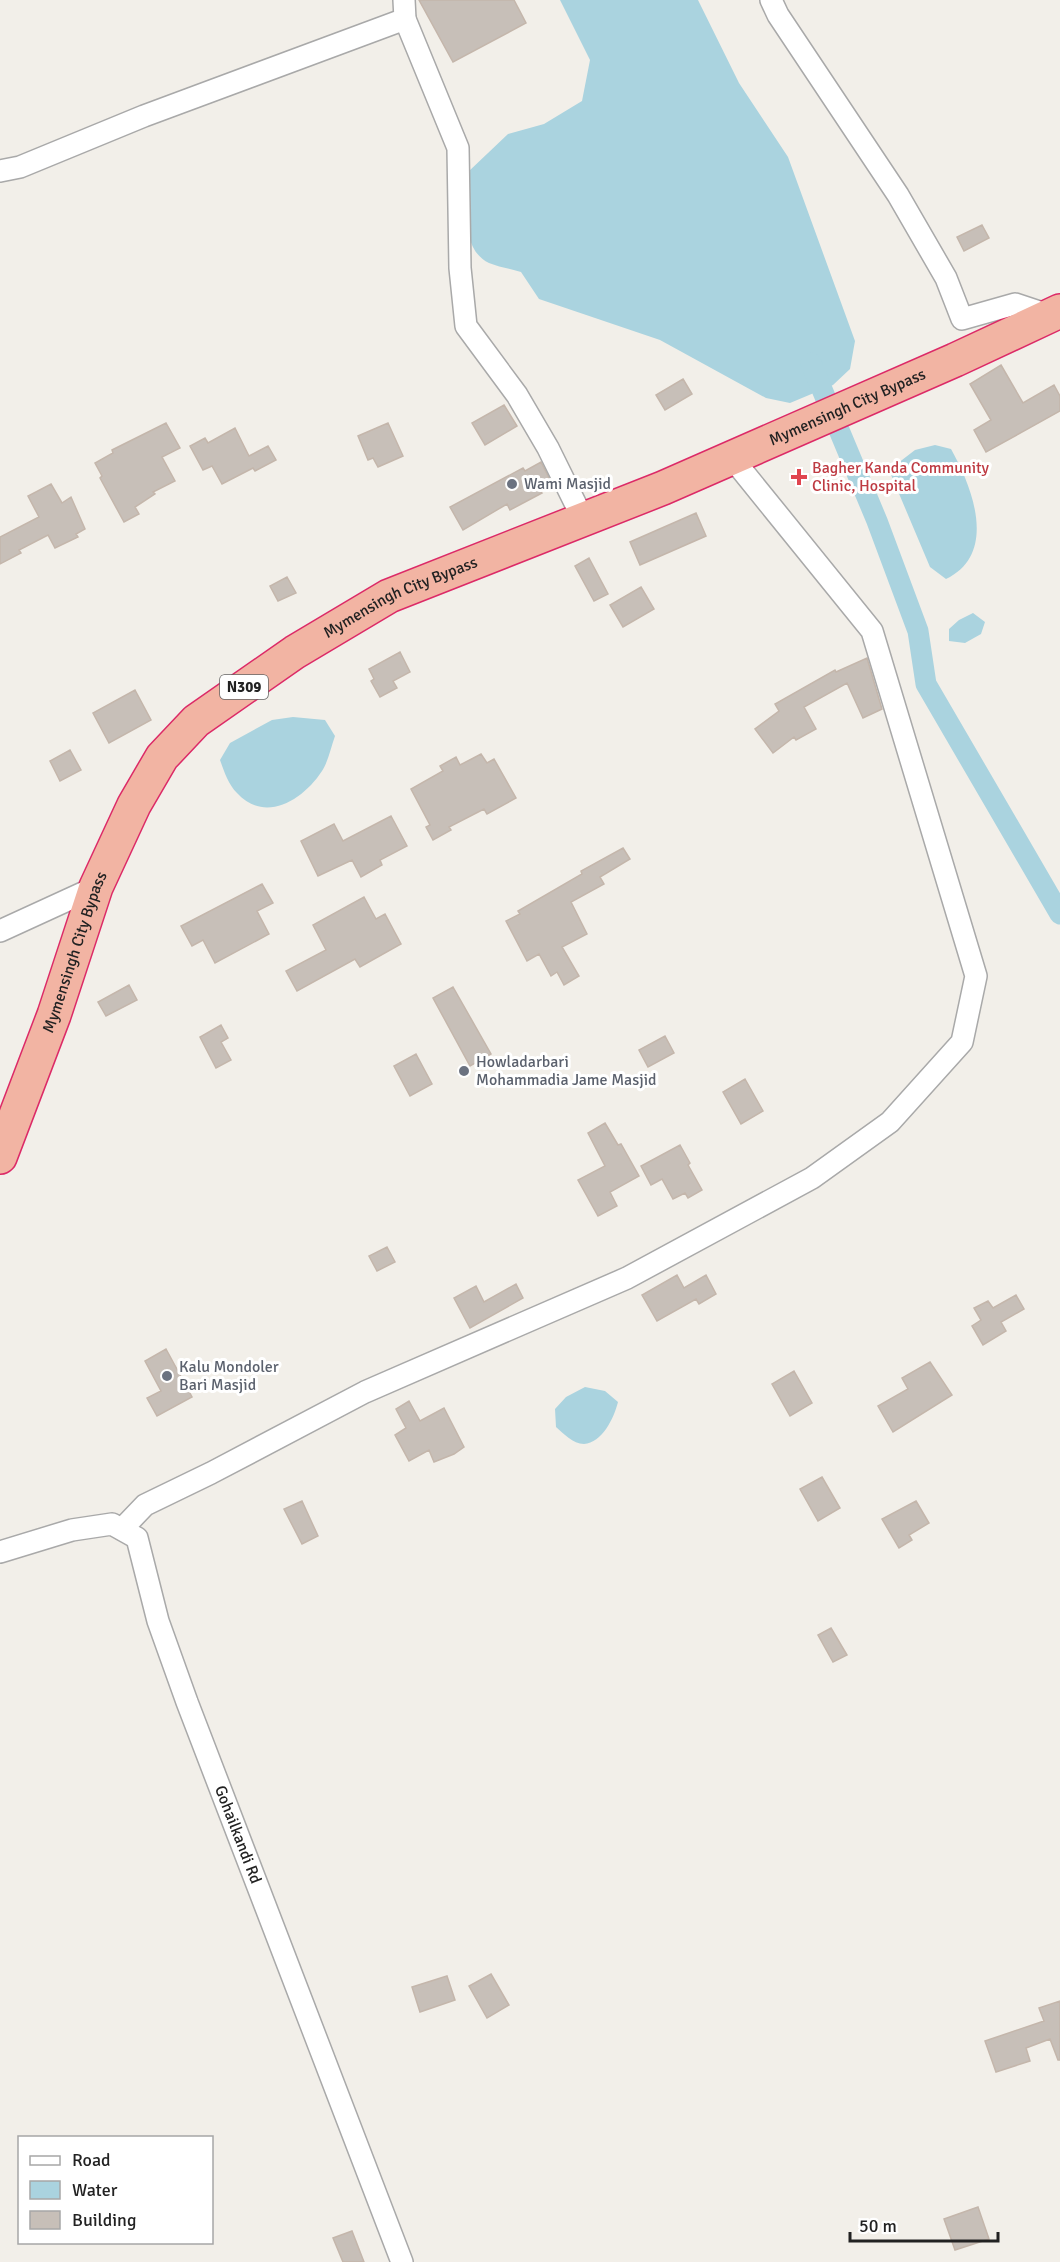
<svg xmlns="http://www.w3.org/2000/svg" width="1060" height="2262" font-family="Signika,sans-serif">
	<style>
		.water { fill: #aad3df }
		.lines { fill: none; stroke-linecap: round; stroke-linejoin: round }
		.canal { stroke: #aad3df; stroke-width: 21 }
		.building { fill: #c7bfb8; stroke: #c4b6ab; stroke-width: 1.5 }
		.minor-casing { stroke: #a9a9a9; stroke-width: 24 }
		.trunk-casing { stroke: #dc2a67; stroke-width: 36 }
		.minor { stroke: #fff; stroke-width: 21 }
		.trunk { stroke: #f2b4a3; stroke-width: 33 }
		.health-dot { fill: #e0444e; stroke: #fff; stroke-width: 2 }
		.worship-dot { fill: #6b7280; stroke: #fff; stroke-width: 2 }
		.labels { text-anchor: middle; dominant-baseline: central; stroke-width: 6; stroke-linejoin: round; paint-order: stroke }
		.shield { fill: #fff; stroke: #646464; stroke-width: 1.5 }
		.shield-label { font-size: 15px; font-weight: bold; fill: #222 }
		.street-label { font-size: 16px; fill: #222; stroke: #fff }
		.health-label { font-size: 16px; fill: #be3a42; stroke: #fff; text-anchor: start }
		.worship-label { font-size: 16px; fill: #5b616d; stroke: #fff; text-anchor: start }
	</style>
	<rect width="100%" height="100%" fill="#f2efe9"/>
	<path class="water" d="M560 0H698L739 83 788 157 855 341 850 369 833 385 790 403 766 398 660 340 539 299 521 272C511 269 499 267 489 263 458 248 468 200 468 172L508 134 544 124 582 101 590 60Z
		M935 445 951 449C973 488 998 554 946 579L930 567 889 470 915 450Z
		M973 613 985 622 981 634 965 643 949 641V629L959 620Z
		M293 717 325 720 335 736C331 747 328 762 322 771 303 800 265 824 237 793 228 784 224 771 220 760L230 743 272 720Z
		M585 1387 605 1391 618 1402C614 1418 602 1443 584 1444 573 1444 563 1433 556 1427L555 1409 566 1397Z"/>
	<g class="lines">
		<path class="canal" d="M811 363 877 521 918 631 926 684 1060 914"/>
	</g>
	<path class="building" d="M419 0H514L526 23 453 62Z
		M982 225 989 238 964 251 957 237Z
		M1001 365 1023 403 1054 385 1060 396V411L986 452 974 430 991 420 970 384Z
		M683 379 692 394 665 410 656 395Z
		M504 405 517 426 485 445 472 423Z
		M166 423 180 448 162 457 175 481 153 492 155 494 135 507 139 514 124 522 100 478 102 476 95 463 113 453 112 450Z
		M388 423 403 456 378 467 373 458 368 460 358 436Z
		M235 428 249 456 268 446 276 460 255 471 253 468 222 484 212 466 203 470 190 446 205 438 208 443Z
		M541 462 552 484 540 491 542 493 510 510 507 504 463 530 450 507 523 468 525 471Z
		M51 484 62 503 71 497 85 529 76 534 78 537 55 548 48 535 19 550 21 553 0 564V537L39 517 28 496Z
		M696 513 706 536 640 565 630 542Z
		M589 558 608 594 594 601 575 566Z
		M287 577 296 593 278 601 270 586Z
		M641 587 654 609 623 627 610 605Z
		M400 652 410 672 393 681 397 688 380 697 371 681 374 679 369 669Z
		M867 658 882 709 863 718 847 683 804 707 816 729 796 740 794 737 773 753 755 729 779 711 775 704 835 670 836 672Z
		M135 690 151 720 109 743 93 713Z
		M70 750 81 770 60 781 50 761Z
		M481 754 487 763 494 759 516 798 487 814 484 809 449 827 451 830 433 840 426 827 430 825 411 789 443 771 440 766 456 757 460 765Z
		M391 816 407 846 380 860 382 865 361 877 352 860 318 876 301 841 334 824 343 841Z
		M623 848 630 859 600 877 604 884 571 902 587 934 562 947 579 976 564 985 557 972 551 976 539 954 527 961 506 921 520 914 518 911 582 874 581 871Z
		M262 884 273 903 257 911 269 934 215 963 203 940 192 946 181 926Z
		M364 897 376 919 385 914 401 944 360 967 355 959 297 991 286 971 326 950 313 925Z
		M129 985 137 1000 106 1016 98 1002Z
		M453 987 491 1054 470 1066 433 998Z
		M221 1025 228 1038 221 1042 231 1060 216 1068 200 1037Z
		M665 1036 674 1053 648 1067 639 1050Z
		M416 1054 432 1084 410 1096 394 1066Z
		M745 1079 763 1111 741 1124 723 1092Z
		M605 1123 618 1145 621 1144 639 1176 610 1192 617 1206 598 1216 578 1180 605 1166 588 1133Z
		M680 1145 690 1163 688 1165 702 1190 688 1198 685 1193 673 1199 662 1179 651 1185 641 1166Z
		M387 1247 395 1262 377 1271 369 1256Z
		M677 1275 684 1288 706 1275 716 1294 699 1304 696 1299 657 1321 642 1295Z
		M516 1284 523 1298 470 1328 454 1298 476 1286 484 1302Z
		M1016 1295 1024 1309 1001 1322 1006 1331 983 1345 972 1326 981 1320 974 1308 988 1301 993 1308Z
		M166 1349 192 1397 157 1416 147 1398 161 1391 145 1361Z
		M930 1362 952 1395 893 1432 878 1406 908 1389 902 1378Z
		M794 1371 812 1403 790 1416 772 1384Z
		M409 1401 420 1421 444 1408 464 1447 454 1454 434 1462 429 1450 409 1461 395 1435 406 1428 396 1409Z
		M822 1477 840 1508 818 1521 800 1489Z
		M302 1501 318 1536 302 1544 284 1509Z
		M916 1501 929 1523 909 1535 912 1540 899 1548 882 1519Z
		M831 1628 847 1655 833 1662 818 1635Z
		M491 1974 509 2005 487 2018 469 1986Z
		M447 1976 455 2000 420 2012 412 1987Z
		M1060 2001V2060H1058L1050 2039 1026 2048 1030 2061 996 2072 985 2041 1044 2021 1039 2008Z
		M978 2207 989 2239 955 2250 944 2219Z
		M352 2231 364 2262H343L333 2238Z"/>
	<g class="lines">
		<defs>
			<g id="minor">
				<path d="M404 0 405 19 458 148 460 268 466 326 517 395 548 448 583 519"/>
				<path d="M771 0 778 15 898 195 946 278 962 319 1015 304 1051 316"/>
				<path d="M0 171 20 167 144 116 405 19"/>
				<path d="M0 931 96 887"/>
				<path d="M122 1529 145 1505 211 1473 365 1392 627 1278 812 1178 890 1122 962 1042 976 976 872 631 732 458"/>
				<path id="s1" d="M0 1552 72 1530 112 1524 137 1538 158 1621 187 1702 402 2262"/>
			</g>
			<g id="trunk">
				<path id="s2" d="M0 1157 54 1015 96 887 134 805 162 757 196 721 295 652 389 596 663 488 955 360 1060 311"/>
			</g>
		</defs>
		<use href="#minor" class="minor-casing"/>
		<use href="#trunk" class="trunk-casing"/>
		<use href="#minor" class="minor"/>
		<use href="#trunk" class="trunk"/>
	</g>
	<path class="health-dot" d="M796 468h6v6h6v6h-6v6h-6v-6h-6v-6h6z"/>
	<g class="worship-dot">
		<circle cx="512" cy="484" r="6"/>
		<circle cx="464" cy="1071" r="6"/>
		<circle cx="167" cy="1376" r="6"/>
	</g>
	<g class="labels">
		<rect class="shield" x="220" y="675" width="48" height="24" rx="4.5"/>
		<g class="shield-label">
			<text x="244" y="687">N309</text>
		</g>
		<g class="street-label">
			<text stroke="none"><textPath href="#s2" startOffset="1208">Mymensingh City Bypass</textPath></text>
			<text stroke="none"><textPath href="#s2" startOffset="722">Mymensingh City Bypass</textPath></text>
			<text stroke="none"><textPath href="#s2" startOffset="218">Mymensingh City Bypass</textPath></text>
			<text stroke="none"><textPath href="#s1" startOffset="458">Gohailkandi Rd</textPath></text>
		</g>
		<g class="health-label">
			<text x="812" y="468">Bagher Kanda Community<tspan x="812" dy="18">Clinic, Hospital</tspan></text>
		</g>
		<g class="worship-label">
			<text x="524" y="484">Wami Masjid</text>
			<text x="476" y="1062">Howladarbari<tspan x="476" dy="18">Mohammadia Jame Masjid</tspan></text>
			<text x="179" y="1367">Kalu Mondoler<tspan x="179" dy="18">Bari Masjid</tspan></text>
		</g>
	</g>
	<rect x="18" y="2136" width="195" height="108" fill="#ffffff" stroke="#a7a7a7" stroke-width="1.5"/>
	<rect x="30" y="2156" width="30" height="9" fill="#ffffff" stroke="#a7a7a7" stroke-width="1.5"/>
	<text x="72" y="2166" font-size="18" fill="#222222">Road</text>
	<rect x="30" y="2181" width="30" height="18" fill="#aad3df" stroke="#a7a7a7" stroke-width="1.5"/>
	<text x="72" y="2196" font-size="18" fill="#222222">Water</text>
	<rect x="30" y="2211" width="30" height="18" fill="#c7bfb8" stroke="#a7a7a7" stroke-width="1.5"/>
	<text x="72" y="2226" font-size="18" fill="#222222">Building</text>
	<path d="M850 2232v9h148v-9" fill="none" stroke="#222222" stroke-width="3"/>
	<text x="859" y="2232" font-size="18" fill="#222222" stroke="#ffffff" stroke-width="4.5" paint-order="stroke">50 m</text>
</svg>
